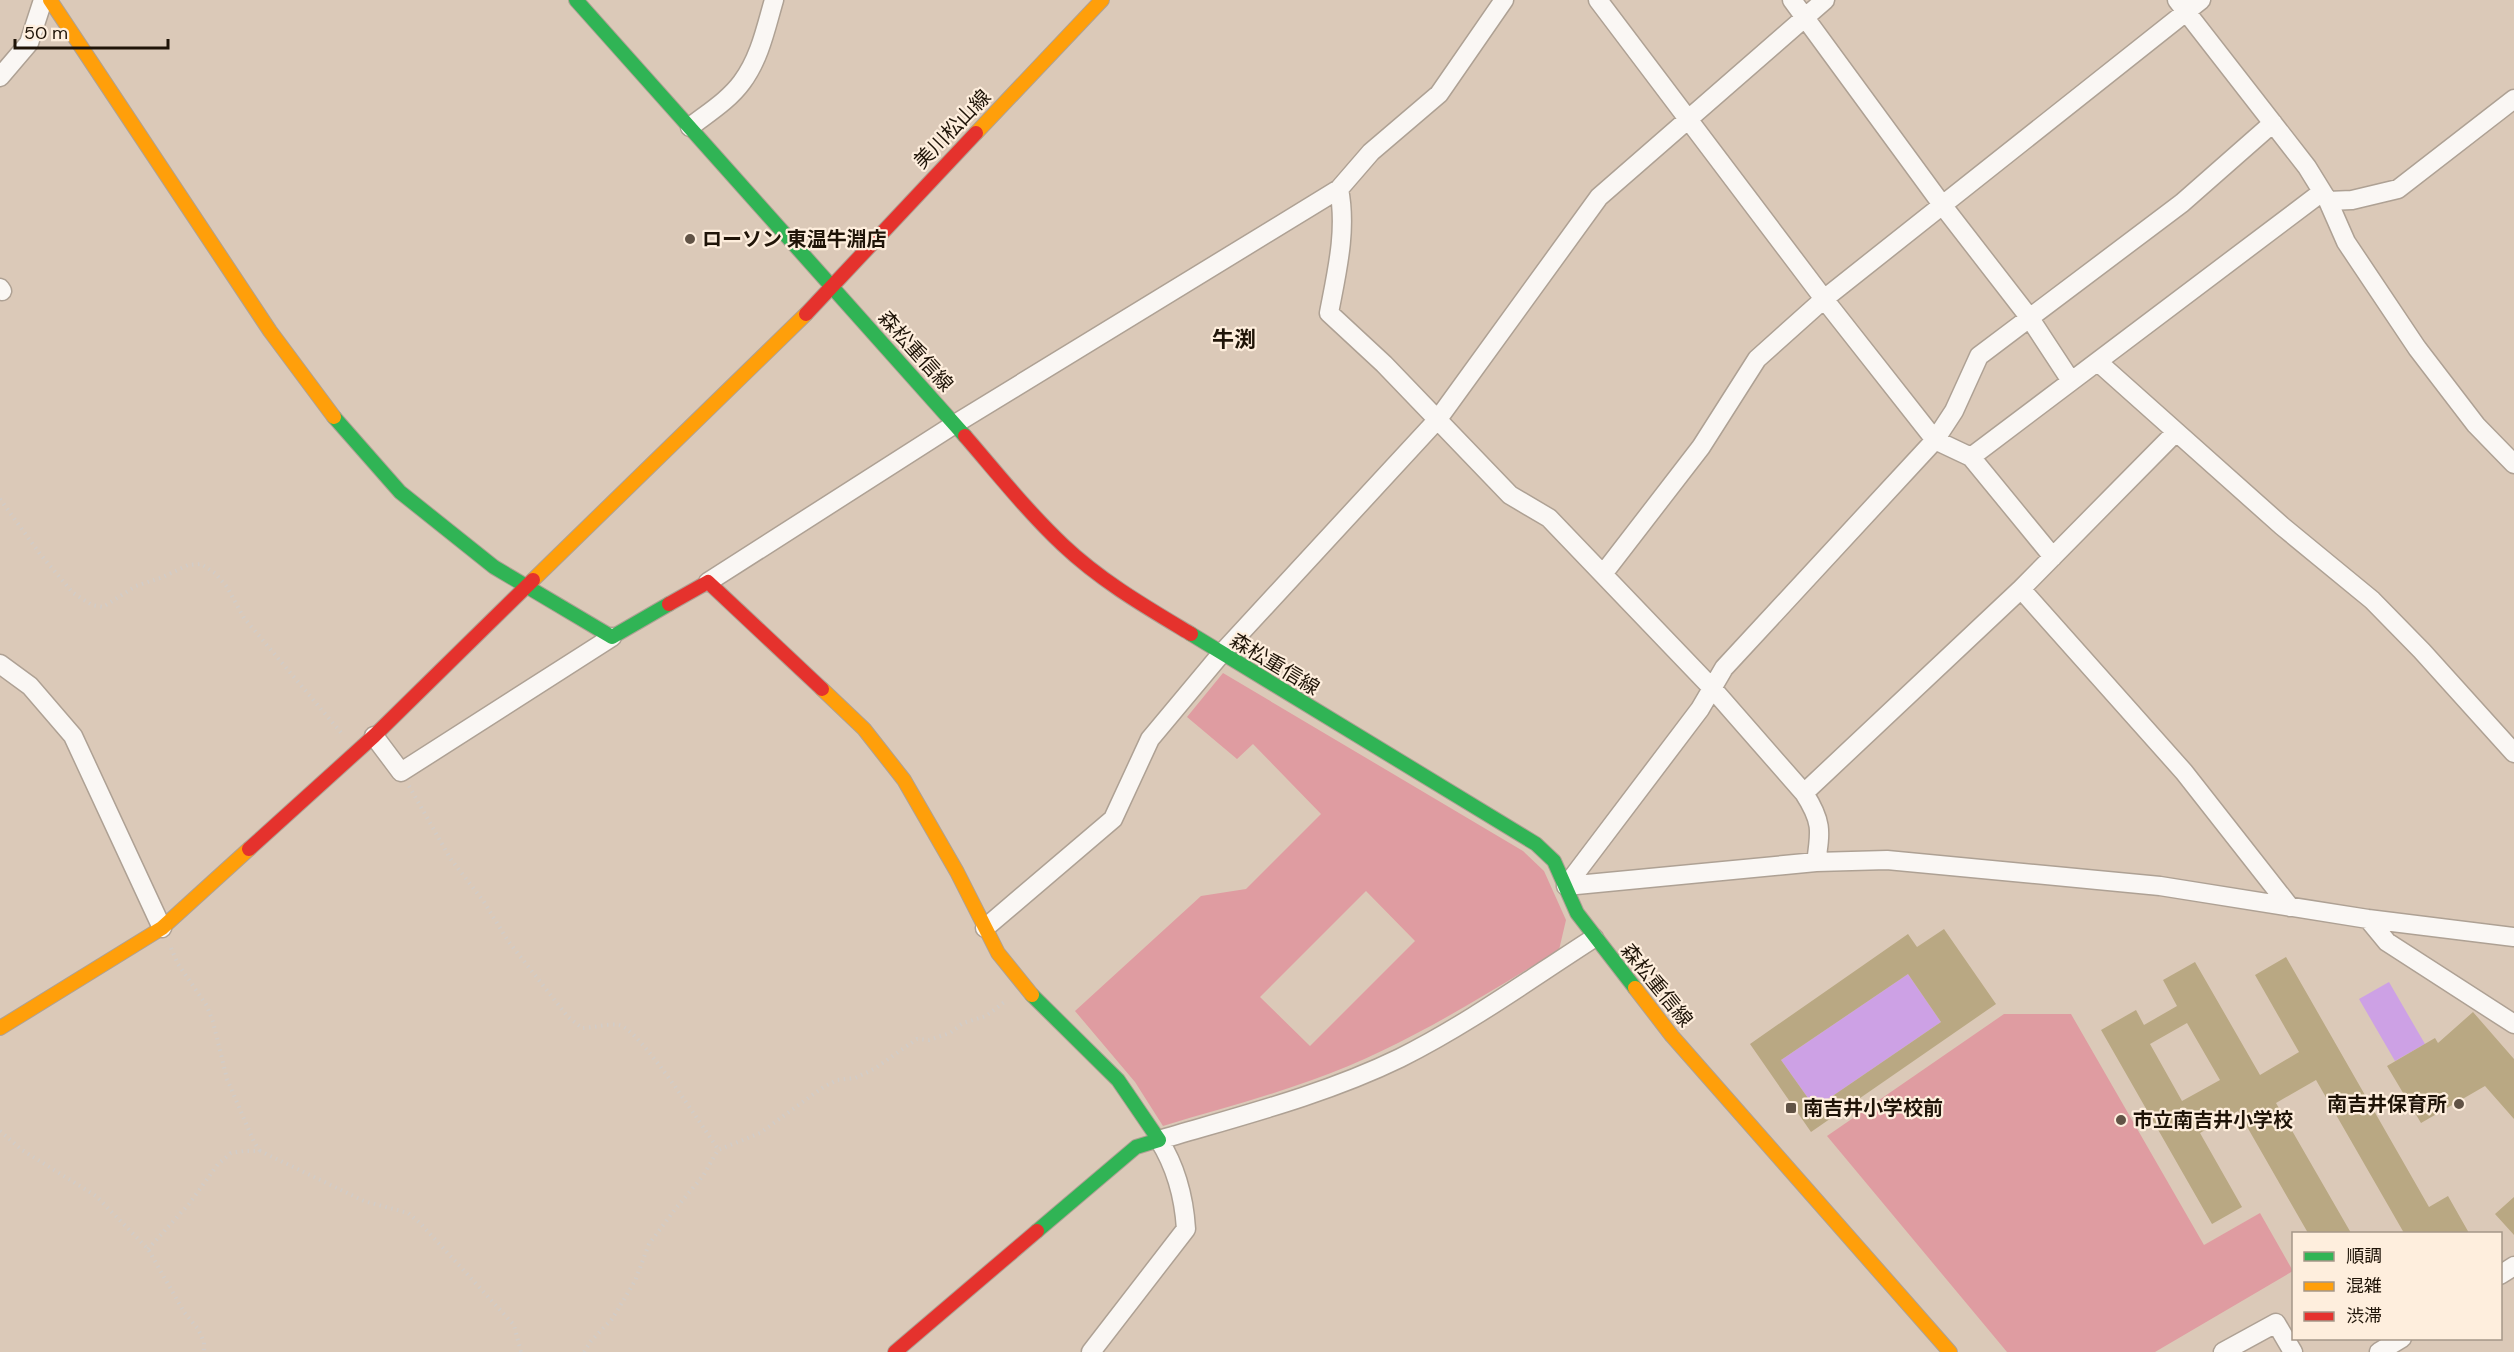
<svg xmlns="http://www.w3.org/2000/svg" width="2514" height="1352" font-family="'DM Sans','Noto Sans JP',sans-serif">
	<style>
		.green { fill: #df9ca1; fill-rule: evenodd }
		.water { fill: #cda1e5 }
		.building { fill: #b9a883; fill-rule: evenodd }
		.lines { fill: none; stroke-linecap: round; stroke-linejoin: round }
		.street-casing { stroke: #aea194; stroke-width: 21 }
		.fast-casing { stroke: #aea194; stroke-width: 16 }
		.slow-casing { stroke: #aea194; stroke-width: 16 }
		.jam-casing { stroke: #aea194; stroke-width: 16 }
		.path { stroke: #d2ccc7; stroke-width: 4; stroke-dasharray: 1.5 4.5; stroke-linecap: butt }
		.street { stroke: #faf7f4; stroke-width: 18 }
		.fast { stroke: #30b455; stroke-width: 14 }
		.slow { stroke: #ff9f0a; stroke-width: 14 }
		.jam { stroke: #e5322d; stroke-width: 14 }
		.poi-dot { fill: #615346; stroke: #feeedd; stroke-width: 2 }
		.labels { text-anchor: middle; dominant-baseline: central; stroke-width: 4.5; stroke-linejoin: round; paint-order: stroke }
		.street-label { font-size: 20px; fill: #1f1408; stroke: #feeedd }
		.poi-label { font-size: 20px; font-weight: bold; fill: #1f1408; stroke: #feeedd; text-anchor: start }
		.quarter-label { font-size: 22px; font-weight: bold; fill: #1f1408; stroke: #feeedd }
	</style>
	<rect width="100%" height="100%" fill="#dbc9b8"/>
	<path class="green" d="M1223 673 1523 851 1544 871 1566 920 1559 950C1480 998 1400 1049 1312 1080 1263 1098 1212 1111 1163 1126L1135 1082 1075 1011 1201 896 1246 889 1321 814 1253 744 1237 759 1187 717ZM1366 891 1415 941 1310 1046 1260 997Z
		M2004 1014H2071L2204 1245 2260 1213 2293 1271 2155 1352H2007L1827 1136Z"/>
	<path class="water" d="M1908 974 1941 1022 1815 1108 1781 1060Z
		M2389 982 2425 1044 2395 1061 2359 999Z"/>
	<path class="building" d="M1944 929 1996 1004 1811 1132 1750 1044 1908 934 1917 947ZM1908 974 1941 1022 1815 1108 1781 1060Z
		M2286 957 2429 1207 2448 1196 2469 1233H2404L2316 1080 2276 1103 2351 1233H2308L2238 1111 2200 1133 2242 1207 2212 1224 2101 1030 2136 1010 2144 1025 2177 1006 2163 980 2195 962 2260 1075 2299 1052 2255 975ZM2187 1023 2220 1080 2182 1101 2150 1044Z
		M2473 1012 2514 1059V1119L2485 1086 2421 1123 2387 1066 2435 1038 2438 1043Z
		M2514 1197V1235L2495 1214Z"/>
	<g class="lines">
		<defs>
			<path id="street" d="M1598 0 1824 299 1935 440 1971 457 2053 557
				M1792 0 1943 206 2029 317 2071 381
				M2177 0 2307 167 2328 201 2346 242 2417 348 2476 425 2514 464
				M0 77 29 43 43 0
				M690 127C708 113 729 100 742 82 760 58 766 27 774 0
				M1339 189C1347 230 1337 271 1329 313L1384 364 1510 495 1549 518 1712 688 1804 793C1822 821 1821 830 1816 862
				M2328 201 2352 200 2398 189 2514 99
				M0 288 2 291
				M2098 362 2282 526 2372 600 2422 651 2514 753
				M1971 457 2322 192
				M1603 574 1701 447 1757 359 1824 299 2201 0
				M708 582 955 424 1339 189 1371 152 1439 94 1504 0
				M2021 589 2184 772 2290 907
				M0 664 30 686 73 736 162 928
				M374 736 401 772 612 637
				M1804 793 2021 589 2175 433
				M1566 886 1700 709 1724 668 1935 440 1954 411 1979 356 2182 203 2273 123
				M1566 886 1816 862 1887 860 2160 886 2368 919 2514 937
				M2368 919 2387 942 2514 1024
				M985 928 1113 819 1150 739 1221 654 1438 419 1599 197 1825 0
				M2500 1275 2514 1266
				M1091 1352 1186 1229C1184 1197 1176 1167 1159 1140 1240 1116 1324 1095 1400 1058 1468 1024 1530 979 1594 938
				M2223 1352 2276 1323 2293 1352
				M2379 1352 2402 1338"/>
			<path id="fast" d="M576 0 965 436
				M334 417 400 492 494 567 612 637 669 604
				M1191 634 1536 844 1554 861 1577 913 1635 988
				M1032 995 1118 1080 1159 1140 1136 1147 1037 1231"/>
			<path id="slow" d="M50 0 270 331 334 417
				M976 133 1102 0
				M533 580 806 314
				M822 689 864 729 904 780 957 872 998 953 1032 995
				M1635 988 1672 1036 1950 1352
				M0 1028 162 928 249 849"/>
			<path id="jam" d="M806 314 976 133
				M965 436C997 473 1027 511 1063 545 1101 581 1146 607 1191 634
				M669 604 708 582 822 689
				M249 849 374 736 533 580
				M895 1352 1037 1231"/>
		</defs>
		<use href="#street" class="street-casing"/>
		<use href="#fast" class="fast-casing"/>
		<use href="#slow" class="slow-casing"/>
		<use href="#jam" class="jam-casing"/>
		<path class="path" d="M0 499 40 554 73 593 92 605 103 607 136 586 163 577 188 565 201 564 215 573 227 587 244 618 343 735
			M409 786 450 858 484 902 508 941 568 1017 582 1028C593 1028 609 1023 619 1025 640 1029 703 1128 718 1149
			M171 948 178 964 207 1006 213 1022 227 1079 254 1142 260 1151
			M0 1131 22 1150 96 1196 148 1249 184 1312 198 1329 204 1342V1352
			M148 1249 189 1204 218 1164 231 1153 244 1151H260L364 1201 408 1213 420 1223 514 1325 521 1352
			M584 1352 591 1341 612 1319 635 1281 649 1244 676 1208 703 1176 718 1150 760 1133 822 1088 837 1080 855 1078 874 1069 917 1039 929 1040 950 1033 963 1023 986 1016 1007 1000"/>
		<use href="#street" class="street"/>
		<use href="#fast" class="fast"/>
		<use href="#slow" class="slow"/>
		<use href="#jam" class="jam"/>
	</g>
	<g class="poi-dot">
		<circle cx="690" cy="239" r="6"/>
		<circle cx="2459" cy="1104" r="6"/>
		<rect x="1785" y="1102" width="12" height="12" rx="3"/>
		<circle cx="2121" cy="1120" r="6"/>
	</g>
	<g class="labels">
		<g class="street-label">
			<text transform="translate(952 129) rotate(-46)">美川松山線</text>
			<text transform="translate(916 351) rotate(48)">森松重信線</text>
			<text transform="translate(1275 664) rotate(31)">森松重信線</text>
			<text transform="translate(1657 985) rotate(51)">森松重信線</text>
		</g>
		<g class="poi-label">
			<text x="702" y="239">ローソン 東温牛淵店</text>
			<text x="2447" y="1104" text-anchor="end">南吉井保育所</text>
			<text x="1803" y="1108">南吉井小学校前</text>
			<text x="2133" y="1120">市立南吉井小学校</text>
		</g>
		<g class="quarter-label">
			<text x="1234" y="339">牛渕</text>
		</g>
	</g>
	<rect x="2292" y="1232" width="210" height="108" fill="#feeedd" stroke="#a59788" stroke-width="1.5"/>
	<rect x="2304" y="1252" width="30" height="9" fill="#30b455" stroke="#a59788" stroke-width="1.5"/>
	<text x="2346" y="1262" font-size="18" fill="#1f1408">順調</text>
	<rect x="2304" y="1282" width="30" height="9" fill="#ff9f0a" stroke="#a59788" stroke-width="1.5"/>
	<text x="2346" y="1292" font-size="18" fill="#1f1408">混雑</text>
	<rect x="2304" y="1312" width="30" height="9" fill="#e5322d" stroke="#a59788" stroke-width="1.5"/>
	<text x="2346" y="1322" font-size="18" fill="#1f1408">渋滞</text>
	<path d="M15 39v9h153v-9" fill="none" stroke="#1f1408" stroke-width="3"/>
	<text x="24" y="39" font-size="18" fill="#1f1408" stroke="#feeedd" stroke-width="4.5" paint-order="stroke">50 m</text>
</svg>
